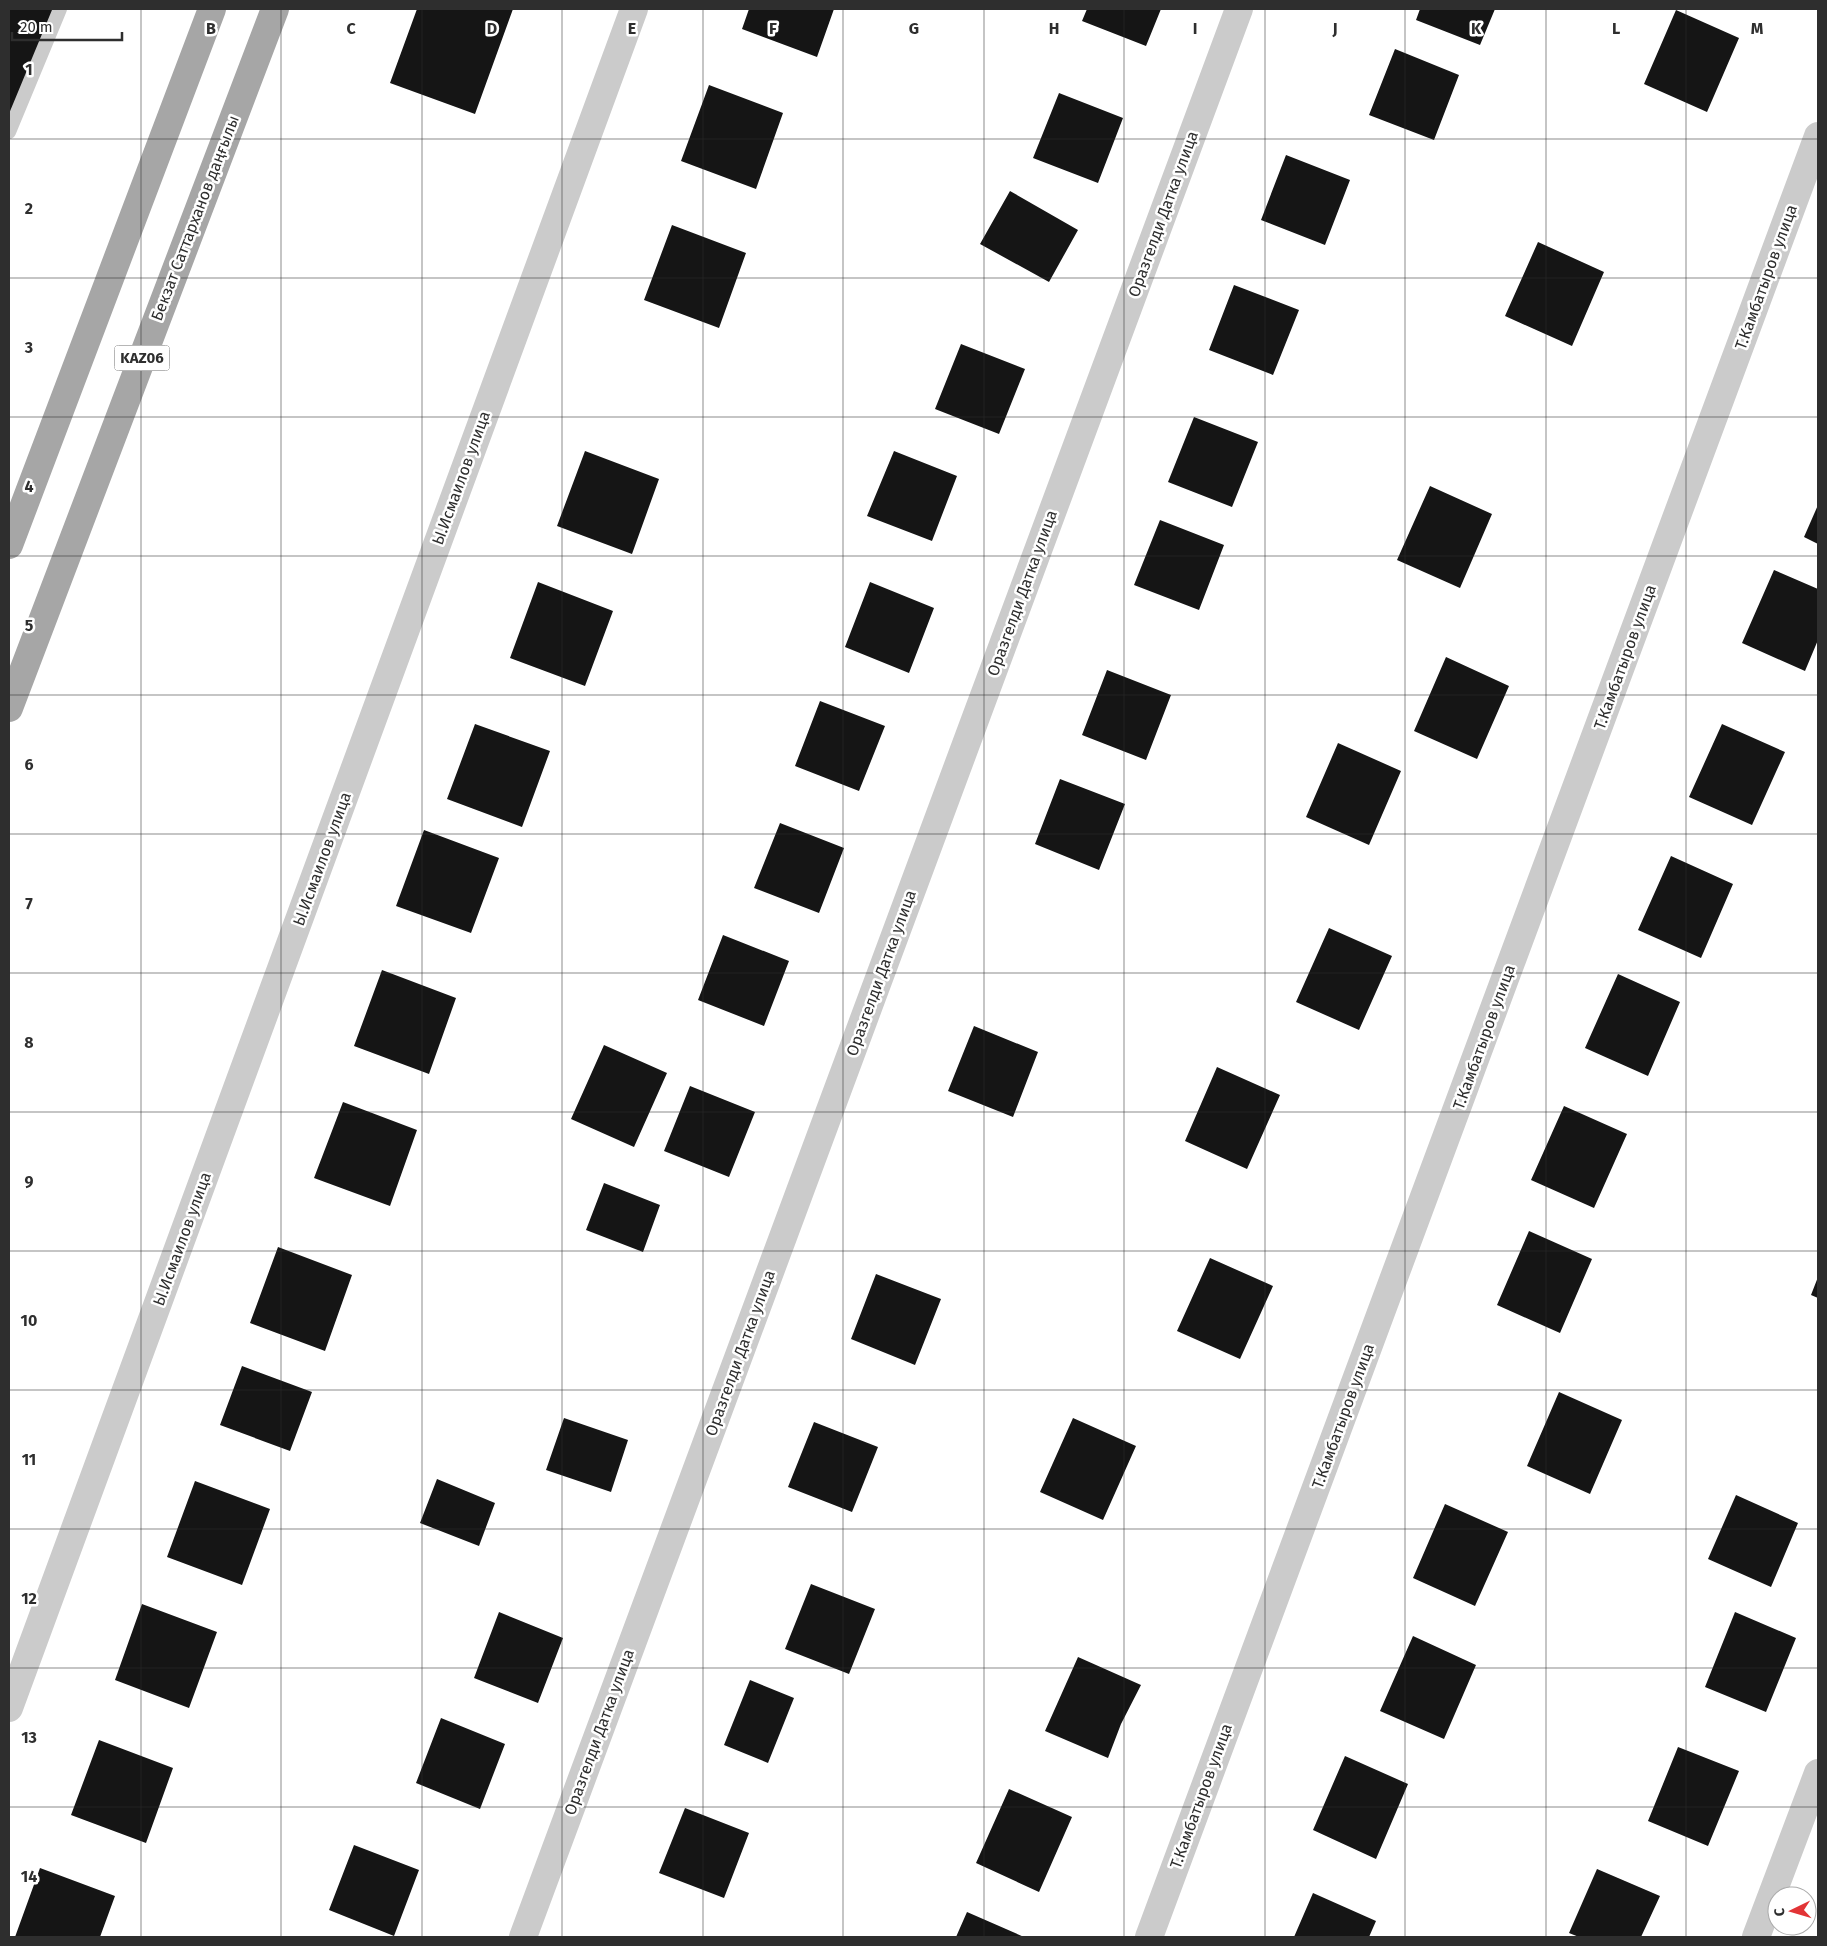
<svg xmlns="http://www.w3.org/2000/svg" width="1827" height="1946" font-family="'Fira Sans',sans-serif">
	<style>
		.building { fill: #151515 }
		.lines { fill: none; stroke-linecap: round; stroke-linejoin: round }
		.service { stroke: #cbcbcb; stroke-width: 14 }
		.minor { stroke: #cbcbcb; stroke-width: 28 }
		.primary { stroke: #a6a6a6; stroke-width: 28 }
		.grid { fill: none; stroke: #2e2e2e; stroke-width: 1; stroke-opacity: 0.55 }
		.labels { text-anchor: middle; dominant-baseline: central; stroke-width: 5; stroke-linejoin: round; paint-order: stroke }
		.shield { fill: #fff; stroke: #6d6d6d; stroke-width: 1 }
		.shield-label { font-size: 15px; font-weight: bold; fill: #2e2e2e }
		.street-label { font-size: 16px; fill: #2e2e2e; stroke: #fff }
		.grid-label { font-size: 16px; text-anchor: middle; font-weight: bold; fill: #2e2e2e; stroke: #fff; stroke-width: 5; stroke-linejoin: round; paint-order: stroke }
	</style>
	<rect width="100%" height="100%" fill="#fff"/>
	<path class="building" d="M9 9H54L9 128Z
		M417 9H513L475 114 390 83Z
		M749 9H834L817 57 742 29Z
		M1087 9H1161L1146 46 1082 21Z
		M1420 9H1495L1480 45 1416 20Z
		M1676 10 1739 38 1707 112 1644 84Z
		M1395 49 1459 75 1434 140 1369 115Z
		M709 85 783 113 756 189 681 161Z
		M1059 93 1123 118 1098 183 1033 158Z
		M1286 155 1350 180 1325 245 1261 220Z
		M1010 191 1078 230 1049 282 980 244Z
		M672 225 746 253 719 328 644 300Z
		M1538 242 1604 272 1572 346 1505 316Z
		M1234 285 1299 310 1273 375 1209 350Z
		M961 344 1025 369 999 434 935 409Z
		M1194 417 1258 442 1232 507 1168 482Z
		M585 451 659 479 632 554 557 526Z
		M894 451 957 476 932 541 867 516Z
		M1430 486 1492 514 1460 588 1397 560Z
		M1818 505V544L1804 537Z
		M1160 520 1224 545 1199 610 1134 585Z
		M1774 570 1818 589V640L1805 671 1742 643Z
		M538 582 613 611 585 686 510 658Z
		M870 582 934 608 909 673 845 647Z
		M1446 657 1509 686 1477 759 1414 731Z
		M1107 670 1171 695 1146 760 1082 735Z
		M820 701 885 726 859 791 795 766Z
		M475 724 550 751 522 827 447 799Z
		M1722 724 1785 752 1752 825 1689 797Z
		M1338 743 1401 771 1369 845 1306 817Z
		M1060 779 1125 804 1099 870 1035 844Z
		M780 823 844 848 819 913 754 888Z
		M424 830 499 858 471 933 396 906Z
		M1671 856 1733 884 1701 958 1638 930Z
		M1329 928 1392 956 1359 1030 1296 1002Z
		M723 935 789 961 764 1026 698 1000Z
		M382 970 456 998 429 1074 354 1046Z
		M1618 974 1680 1002 1648 1076 1585 1048Z
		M974 1026 1038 1052 1013 1117 948 1091Z
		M604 1045 667 1073 634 1147 571 1119Z
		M1217 1067 1280 1095 1247 1169 1185 1141Z
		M690 1086 755 1112 729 1177 664 1151Z
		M343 1102 417 1130 390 1206 314 1178Z
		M1564 1106 1627 1134 1594 1208 1531 1180Z
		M604 1183 660 1205 643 1252 586 1230Z
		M1529 1231 1592 1259 1560 1333 1497 1305Z
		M278 1247 352 1275 325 1351 250 1323Z
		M1210 1258 1273 1286 1240 1359 1177 1331Z
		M876 1274 941 1299 915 1365 851 1339Z
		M1818 1277V1298L1811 1295Z
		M242 1366 312 1392 290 1451 220 1425Z
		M1559 1392 1622 1420 1590 1494 1527 1466Z
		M564 1418 628 1440 611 1492 546 1470Z
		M1073 1418 1136 1446 1103 1520 1040 1492Z
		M814 1422 878 1447 852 1512 788 1487Z
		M437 1479 495 1503 479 1546 420 1523Z
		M195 1481 270 1509 242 1585 167 1557Z
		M1736 1495 1798 1523 1771 1587 1708 1559Z
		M1445 1504 1508 1532 1475 1606 1413 1578Z
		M811 1584 875 1609 849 1674 785 1649Z
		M142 1604 217 1632 189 1708 115 1680Z
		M499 1612 563 1638 538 1703 474 1678Z
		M1735 1612 1796 1638 1766 1712 1705 1687Z
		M1413 1636 1476 1665 1444 1739 1380 1711Z
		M1078 1657 1141 1685 1121 1724 1108 1758 1045 1731Z
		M750 1680 794 1698 768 1763 724 1745Z
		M441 1718 505 1744 480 1809 416 1783Z
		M99 1740 173 1768 146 1843 71 1815Z
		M1678 1747 1739 1771 1708 1846 1648 1821Z
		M1345 1756 1408 1784 1376 1859 1313 1830Z
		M1009 1789 1072 1817 1039 1892 976 1863Z
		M685 1808 749 1833 724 1898 659 1873Z
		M354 1845 419 1870 394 1936 329 1910Z
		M40 1868 115 1896 100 1937H15Z
		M1597 1869 1660 1896 1641 1937H1579L1569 1933Z
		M1313 1893 1376 1921 1369 1937H1294Z
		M967 1912 1024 1937H956Z"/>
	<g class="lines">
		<path class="service" d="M9 132 60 9"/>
		<path class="minor" d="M9 1708 634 9
			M523 1937 1239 9
			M1149 1937 1818 136
			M1756 1937 1818 1773"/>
		<path class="primary" d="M9 545 212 9
			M9 708 275 9"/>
	</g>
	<path class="grid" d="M141 9V1937M281 9V1937M422 9V1937M562 9V1937M703 9V1937M843 9V1937M984 9V1937M1124 9V1937M1265 9V1937M1405 9V1937M1546 9V1937M1686 9V1937M9 139H1818M9 278H1818M9 417H1818M9 556H1818M9 695H1818M9 834H1818M9 973H1818M9 1112H1818M9 1251H1818M9 1390H1818M9 1529H1818M9 1668H1818M9 1807H1818"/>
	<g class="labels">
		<rect class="shield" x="114.5" y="345.5" width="55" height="25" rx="4"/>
		<g class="shield-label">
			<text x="142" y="358">KАZ06</text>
		</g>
		<g class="street-label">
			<text transform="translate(1163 214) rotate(-70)">Оразгелди Датка улица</text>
			<text transform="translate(195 218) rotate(-69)">Бекзат Саттарханов даңғылы</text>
			<text transform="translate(1766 277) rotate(-70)">Т.Камбатыров улица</text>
			<text transform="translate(461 478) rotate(-70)">Ы.Исмаилов улица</text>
			<text transform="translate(1022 593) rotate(-70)">Оразгелди Датка улица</text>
			<text transform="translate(1625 657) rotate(-70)">Т.Камбатыров улица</text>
			<text transform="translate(322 859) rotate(-70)">Ы.Исмаилов улица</text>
			<text transform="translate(881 973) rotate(-70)">Оразгелди Датка улица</text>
			<text transform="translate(1484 1037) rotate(-70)">Т.Камбатыров улица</text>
			<text transform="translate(182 1239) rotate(-70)">Ы.Исмаилов улица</text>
			<text transform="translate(740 1353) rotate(-70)">Оразгелди Датка улица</text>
			<text transform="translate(1343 1416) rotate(-70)">Т.Камбатыров улица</text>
			<text transform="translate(599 1732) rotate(-70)">Оразгелди Датка улица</text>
			<text transform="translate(1201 1796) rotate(-70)">Т.Камбатыров улица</text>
		</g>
	</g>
	<g class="grid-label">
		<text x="211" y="34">B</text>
		<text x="351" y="34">C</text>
		<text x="492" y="34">D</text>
		<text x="632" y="34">E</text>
		<text x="773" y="34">F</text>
		<text x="914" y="34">G</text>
		<text x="1054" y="34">H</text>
		<text x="1195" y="34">I</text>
		<text x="1335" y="34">J</text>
		<text x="1476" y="34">K</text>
		<text x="1616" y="34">L</text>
		<text x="1757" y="34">M</text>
		<text x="29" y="75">1</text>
		<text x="29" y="214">2</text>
		<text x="29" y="353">3</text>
		<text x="29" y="492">4</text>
		<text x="29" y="631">5</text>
		<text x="29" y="770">6</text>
		<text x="29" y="909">7</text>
		<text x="29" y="1048">8</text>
		<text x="29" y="1187">9</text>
		<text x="29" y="1326">10</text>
		<text x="29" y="1465">11</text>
		<text x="29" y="1604">12</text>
		<text x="29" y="1743">13</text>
		<text x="29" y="1882">14</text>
	</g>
	<rect width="1827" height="1946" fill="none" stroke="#2e2e2e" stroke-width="20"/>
	<g transform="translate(1792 1911) rotate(265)"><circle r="24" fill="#ffffff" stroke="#ababab"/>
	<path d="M0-4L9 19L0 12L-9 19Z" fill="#e23436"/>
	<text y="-8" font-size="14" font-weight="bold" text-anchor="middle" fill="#2e2e2e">С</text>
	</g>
	<path d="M12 32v8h110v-8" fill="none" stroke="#2e2e2e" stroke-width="2.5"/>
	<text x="20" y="32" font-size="15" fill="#2e2e2e" stroke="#ffffff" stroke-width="4" paint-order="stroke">20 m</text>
</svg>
